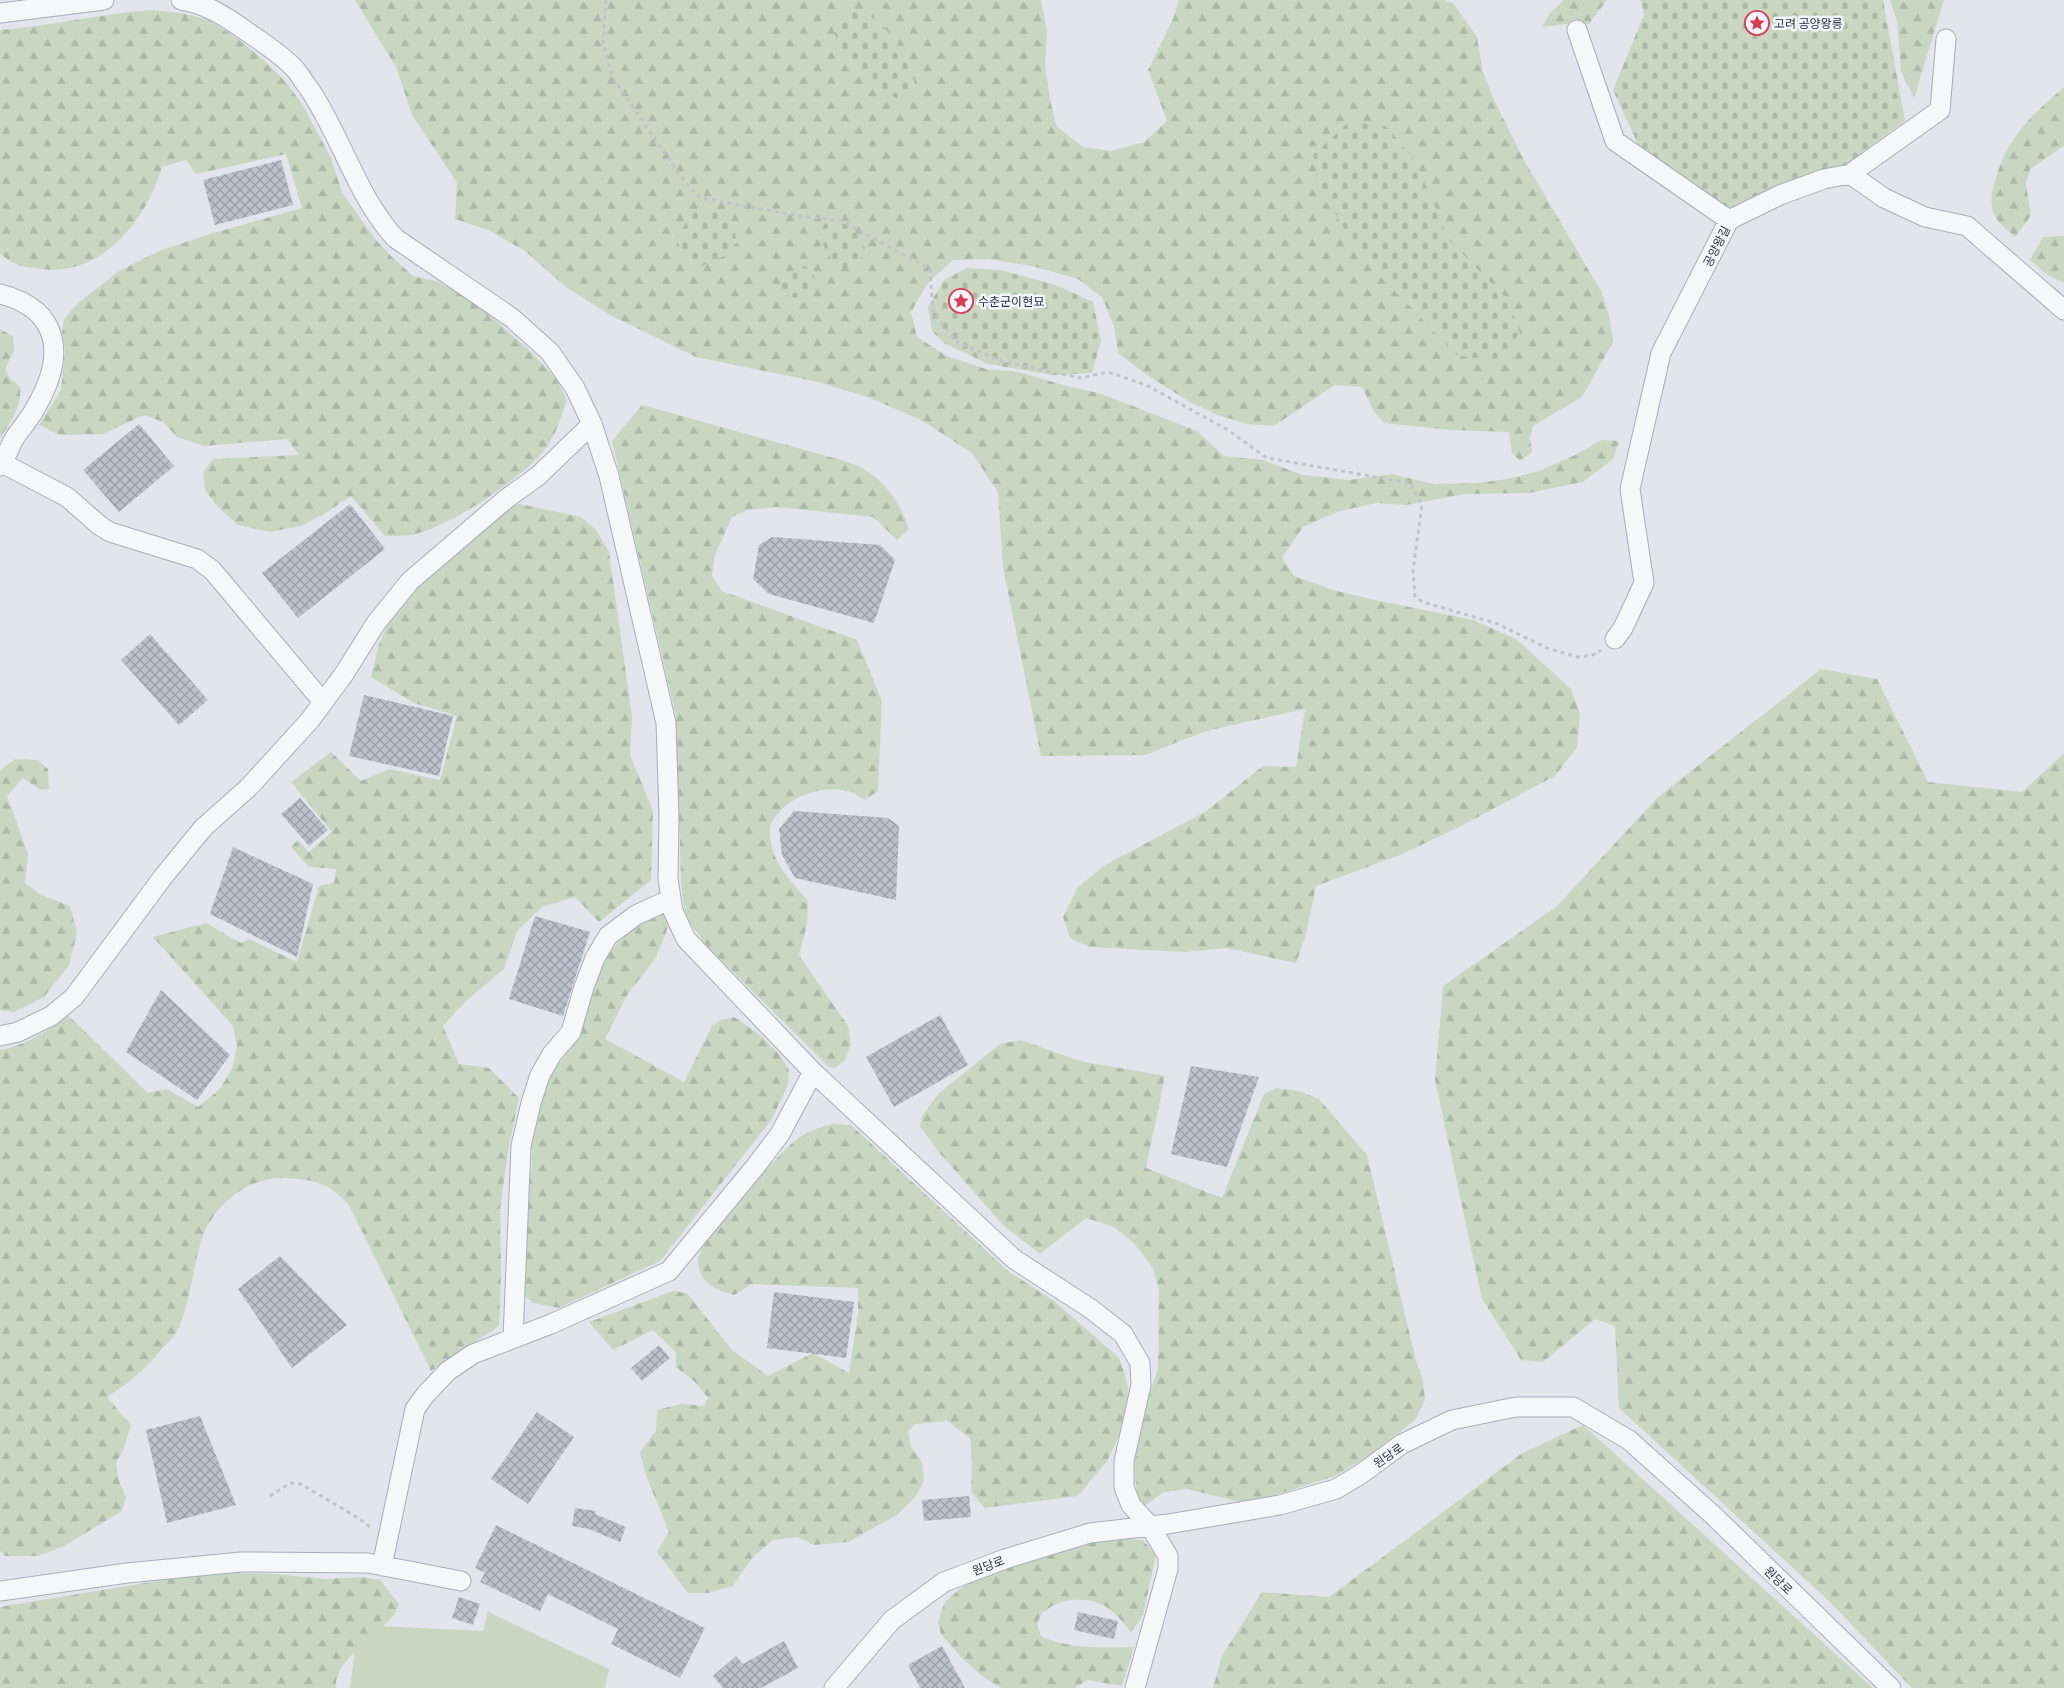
<svg xmlns="http://www.w3.org/2000/svg" width="2064" height="1688" font-family="Commissioner,'Noto Sans KR',sans-serif">
	<style>
		.grass { fill: #c8d6c2 }
		.forest { fill: url(#forest-firs) }
		.cemetery { fill: url(#cemetery-stones) }
		.building { fill: url(#building-cross-hatch) }
		.lines { fill: none; stroke-linecap: round; stroke-linejoin: round }
		.minor-casing { stroke: #a6adb7; stroke-width: 21 }
		.path { stroke: #c0c4ca; stroke-width: 3; stroke-dasharray: 4 4; stroke-linecap: butt }
		.minor { stroke: #f5f7f9; stroke-width: 19 }
		.labels { text-anchor: middle; dominant-baseline: central; stroke-width: 5; stroke-linejoin: round; paint-order: stroke }
		.poi-label { font-size: 12px; fill: #283345; stroke: #f2f5f9; text-anchor: start }
		.street-label { font-size: 12px; fill: #283345; stroke: #f2f5f9 }
	</style>
	<defs>
		<pattern id="forest-firs" width="22" height="20" patternUnits="userSpaceOnUse" patternTransform="scale(1.25)"><rect width="22" height="20" fill="#c8d6c2"/><path d="M5 1l3.5 6h-7zM16 11l3.5 6h-7z" fill="#acb8a8"/></pattern>
		<pattern id="cemetery-stones" width="16" height="16" patternUnits="userSpaceOnUse" patternTransform="scale(1.25)"><rect width="16" height="16" fill="#c8d6c2"/><path d="M2 7V4a2 2 0 0 1 4 0v3zM10 15v-3a2 2 0 0 1 4 0v3z" fill="#acb8a8"/></pattern>
		<pattern id="building-cross-hatch" width="8" height="8" patternUnits="userSpaceOnUse" patternTransform="scale(1.25)"><rect width="8" height="8" fill="#bbc2cc"/><path d="M0 0l8 8M0 8l8-8" fill="none" stroke="#989ea7"/></pattern>
	</defs>
	<rect width="100%" height="100%" fill="#e2e6ec"/>
	<path class="grass" d="M488 1612 609 1669 605 1688H350L358 1625 483 1631Z"/>
	<path class="forest" d="M355 0H1041L1047 31 1045 65 1050 99 1056 126 1083 147 1111 151 1144 142 1167 121 1148 70 1173 19 1179 0H1445L1454 4 1477 37 1483 72 1495 102 1524 160 1602 293 1610 319 1613 342 1582 397 1533 426 1530 438 1532 452 1520 461 1512 453 1509 432 1450 430 1384 423 1373 410 1362 387 1335 385 1274 426 1247 424 1218 415 1188 401 1147 375 1118 353 1114 326 1102 297 1078 279 1032 266 987 259 953 260 927 284 911 312 917 337 947 356 986 369 1019 372 1066 386 1099 393 1197 431 1224 456 1263 460 1303 475 1349 480 1392 474 1434 484 1476 483 1507 479 1539 471 1575 455 1602 440 1619 441 1613 459 1583 482 1529 493 1465 494 1406 505 1376 503 1337 512 1303 527 1282 558 1294 576 1333 590 1380 601 1473 620 1516 639 1571 689 1580 713 1577 747 1555 776 1461 826 1400 855 1316 886 1305 938 1296 963 1226 948 1185 952 1089 947 1070 938 1063 917 1078 887 1105 865 1205 812 1263 766 1296 767 1305 709 1206 731 1145 755 1041 756 1003 567 998 492 972 453 921 420 870 398 818 382 696 357 610 315 566 287 525 251 488 230 455 219 457 183 412 115 397 69Z
		M1564 0H1607L1589 24H1566L1542 27 1550 13Z
		M1890 0H1944L1914 98 1901 71 1897 21Z
		M151 10 181 13 207 19 234 36 260 57 285 81 302 104 331 158 342 192 375 239 392 257 413 276 436 281 463 295 488 314 531 352 556 379 567 400C561 417 555 438 543 452 519 480 448 528 411 535 403 536 393 536 385 536L351 496 324 514 301 526 270 532 238 525 217 506 205 490 203 473 213 459 299 455 287 439 204 446 177 437 163 422 144 415 103 434 60 435 39 425 61 390 65 351 62 332 64 319 77 304 119 271 159 251 213 233 302 208 286 154 196 174 186 160 162 167C146 222 98 281 35 268 29 267 21 267 16 264 10 262 5 257 0 254V30C51 26 100 14 151 10Z
		M2064 87V146L2030 169 2026 184 2031 216 2015 237C2009 231 2000 225 1996 218 1989 206 1991 192 1995 181 2008 136 2030 117 2064 87Z
		M2064 236V283L2046 274 2030 260 2043 237Z
		M0 329 13 336 14 350 5 369 10 378 20 387C22 407 11 422 0 438Z
		M642 405 834 458C844 461 855 464 864 469 887 483 900 504 909 529L897 540 873 517 777 507 747 510 732 517 715 555 712 576 722 591 857 640 882 701 878 791 865 800C860 798 856 794 851 792 824 783 784 797 771 824 769 829 770 838 771 843 775 866 794 884 808 901L807 925 799 955 848 1026 851 1044 845 1060 835 1068 829 1067 708 947 687 919 684 907 681 881 676 716 612 441Z
		M515 503 581 517 596 530 609 552 632 717 630 755 653 811 651 880 599 922 575 897 542 907 517 931 504 969 467 1000 443 1026 459 1064 489 1068 519 1098 509 1146 500 1208 501 1275 499 1326 431 1371 349 1205C329 1183 315 1180 286 1178 247 1176 213 1205 201 1241 193 1268 189 1309 176 1333 173 1339 166 1344 161 1350 152 1360 143 1371 132 1379 124 1386 115 1391 107 1397L131 1425 124 1448 116 1463 119 1481 126 1497 122 1511 64 1546 38 1556H5L0 1551V1050C26 1046 48 1030 68 1015L148 1093 167 1089 198 1107 219 1090 232 1069 237 1046 233 1026 153 937 206 923 241 943 249 939 297 962 319 886 334 883 336 869 309 867 291 847 298 840 309 852 332 832 291 782 331 752 361 781 389 769 440 780 457 716 414 703 371 677 379 644 392 615 419 583Z
		M1821 669 1877 679 1928 782 2022 792 2064 753V1688H1912L1829 1601 1619 1408 1615 1326 1595 1319 1543 1362 1521 1360 1482 1299 1435 1080 1443 986 1556 907 1658 797Z
		M15 759 38 760 48 769 49 789 40 790 23 778 7 796 28 854 25 883 41 895 70 906 77 933 69 965 44 997 14 1012 0 1010V770Z
		M657 912 669 917 666 933 655 959 627 995 605 1039 684 1082 712 1026 721 1020 734 1017 760 1035 779 1054 789 1070 788 1085 772 1119 660 1261 559 1308 533 1303 524 1295 523 1232 532 1165V1131L547 1077 567 1053 580 1033 594 978 611 950 633 928Z
		M1021 1040 1080 1061 1165 1076 1146 1168 1222 1198 1264 1094 1276 1088 1299 1091 1319 1099 1367 1155 1416 1361 1423 1380 1425 1400 1415 1420 1373 1453 1335 1476 1269 1497 1240 1502 1187 1489 1164 1492 1144 1506 1137 1495 1134 1464 1143 1414 1158 1369 1159 1291 1153 1268 1134 1243 1114 1227 1086 1218 1040 1254 1003 1225 937 1150 920 1126 922 1116 938 1094 1000 1044Z
		M832 1124 851 1125 1008 1271 1054 1301 1119 1358 1125 1375 1130 1398 1125 1423 1107 1461 1078 1496 984 1508 971 1491 972 1463 970 1438 947 1421 916 1424 908 1431 911 1447 922 1462 924 1481 915 1497 897 1515 848 1542 814 1545 797 1537 773 1540 752 1558 733 1586 708 1593H688L657 1552 669 1532 645 1473 640 1452 656 1431 657 1410 681 1404 704 1406 708 1398 695 1382 676 1367V1352L653 1330 613 1350 589 1322 673 1291 687 1293 732 1350 768 1376 813 1353 849 1373 858 1314V1288L752 1284 734 1295C716 1290 700 1284 698 1262 696 1242 774 1160 791 1144 803 1133 817 1128 832 1124Z
		M1583 1425 1873 1688H1213L1222 1656 1262 1592 1329 1597 1521 1454Z
		M1131 1539 1143 1540 1156 1555 1143 1615 1131 1632C1126 1626 1120 1618 1113 1612 1095 1596 1065 1595 1045 1611 1041 1613 1039 1620 1037 1624L1041 1636C1070 1650 1103 1647 1134 1647L1122 1686 1087 1680 1075 1688H1001L982 1676 963 1659 941 1634 938 1623 941 1611 946 1601 961 1588 984 1575 1103 1540Z
		M231 1573 276 1574 325 1579 361 1577 380 1580 399 1604C397 1609 395 1614 391 1618 376 1636 333 1661 336 1688H0V1607L169 1579Z"/>
	<path class="cemetery" d="M1641 0H1883L1905 121 1826 179 1736 211 1643 155 1613 90 1644 15Z
		M846 11C853 12 864 12 869 15 892 29 906 60 915 83L899 101 864 74 842 53 833 29 835 21Z
		M1349 122 1386 126 1415 160 1449 240 1508 300 1520 334 1496 361 1457 355 1384 280 1344 229 1318 181 1313 155Z
		M716 208 731 218 737 242 726 255 702 266C684 259 680 255 677 235L696 211Z
		M827 221 851 225 866 250 855 266 839 269 828 254 818 233Z
		M806 266 814 275 815 287 796 298 779 293C783 276 789 269 806 266Z
		M967 268 1001 270 1056 285 1093 302 1101 341 1092 373 1053 375 988 364 944 343 932 331 928 307 944 280Z"/>
	<path class="building" d="M281 160 293 205 215 225 203 180Z
		M139 424 174 466 119 512 83 470Z
		M350 504 385 549 298 618 262 573Z
		M772 537 880 545 895 560 874 623 769 594 753 579 759 545Z
		M150 634 208 700 179 725 121 660Z
		M364 695 453 716 439 776 349 756Z
		M300 798 328 830 309 846 281 814Z
		M794 811 888 818 899 826 896 900 795 878 782 855 779 829Z
		M233 847 313 884 297 957 210 914Z
		M535 916 590 932 563 1016 509 999Z
		M161 990 230 1055 197 1100 126 1052Z
		M940 1015 968 1065 894 1107 866 1057Z
		M1191 1066 1259 1077 1227 1167 1171 1154Z
		M280 1256 347 1325 292 1368 238 1289Z
		M774 1292 854 1302 846 1358 767 1348Z
		M659 1345 670 1358 642 1381 631 1368Z
		M537 1412 574 1437 528 1504 491 1479Z
		M200 1416 236 1505 167 1523 146 1430Z
		M969 1496 971 1517 924 1521 922 1500Z
		M575 1508 596 1511 595 1514 626 1527 620 1542 589 1529 572 1526Z
		M496 1525 705 1628 680 1678 611 1644 618 1629 548 1594 540 1611 480 1582 485 1573 475 1568Z
		M459 1597 480 1604 473 1625 452 1618Z
		M1078 1612 1118 1621 1114 1639 1074 1630Z
		M784 1641 798 1668 761 1688H723L713 1676 736 1656 743 1664Z
		M942 1646 965 1688H920L908 1665Z"/>
	<g class="lines">
		<defs>
			<path id="minor" d="M181 0C205 3 227 17 246 31 262 42 281 54 294 68 299 73 303 81 308 87 341 135 356 195 395 238L512 318 550 352 575 388 592 424 609 476 666 723 669 816 668 879 673 911 686 939 813 1072 1014 1259 1091 1309 1123 1334 1140 1363 1141 1385 1124 1461V1487L1131 1505 1150 1526 1168 1556V1569L1135 1688
				M0 13 104 0
				M1577 30 1615 141 1729 220
				M1850 174 1940 110 1946 39
				M0 294C62 310 65 357 36 407 30 419 21 428 14 439 9 448 6 458 0 466
				M2 463 67 497 99 525 110 532 197 559 212 570 323 702
				M1615 639 1623 628 1644 583 1630 489 1661 353 1729 220 1780 195 1824 179 1850 174 1884 198 1925 217 1967 226 2064 310
				M0 1036 18 1032 51 1016 74 997 163 877 203 828 249 787 310 720 344 674 376 623 410 581 506 499 538 476 592 424
				M513 1338 521 1146 531 1103 540 1075 552 1054 571 1032 584 987 595 958 608 936 636 915 671 899
				M382 1566 415 1409 426 1394 448 1371 473 1354 551 1324 669 1271 755 1167 780 1134 813 1072
				M0 1591 127 1573 241 1562 368 1563 461 1581
				M834 1688 892 1620 944 1582 1005 1559 1090 1533 1168 1524 1280 1505 1336 1489 1361 1474 1402 1444 1452 1420 1516 1407H1573L1629 1440 1714 1516 1891 1688"/>
		</defs>
		<use href="#minor" class="minor-casing"/>
		<path class="path" d="M606 0 603 45 613 78 681 177 700 198 801 216 842 221 930 269 933 312 957 342 1004 362 1081 378 1108 372 1146 385 1228 430 1267 458 1410 483 1422 505 1413 570 1415 597 1423 602 1498 624 1547 648 1577 657 1593 655 1601 650
			M270 1496 290 1483 301 1484 360 1519 372 1529"/>
		<use href="#minor" class="minor"/>
	</g>
	<defs>
		<symbol id="sight-ring" viewBox="-11 -11 22 22"><circle r="9.5" fill="#f2f5f9" stroke="#db3c58" stroke-width="1.5"/><path d="M0-6L1.8-2.2L6-1.7L2.9 1.2L3.7 5.4L0 3.3L-3.7 5.4L-2.9 1.2L-6-1.7L-1.8-2.2Z" fill="#db3c58"/></symbol>
	</defs>
	<g fill-rule="evenodd">
		<use href="#sight-ring" x="1743" y="9" width="28" height="28"/>
		<use href="#sight-ring" x="947" y="287" width="28" height="28"/>
	</g>
	<g class="labels">
		<g class="poi-label">
			<text x="1774" y="23">고려 공양왕릉</text>
			<text x="978" y="301">수춘군이현묘</text>
		</g>
		<g class="street-label">
			<text transform="translate(1716 246) rotate(-63)">공양왕길</text>
			<text transform="translate(1388 1455) rotate(-35)">원당로</text>
			<text transform="translate(988 1565) rotate(-21)">원당로</text>
			<text transform="translate(1779 1580) rotate(44)">원당로</text>
		</g>
	</g>
</svg>
